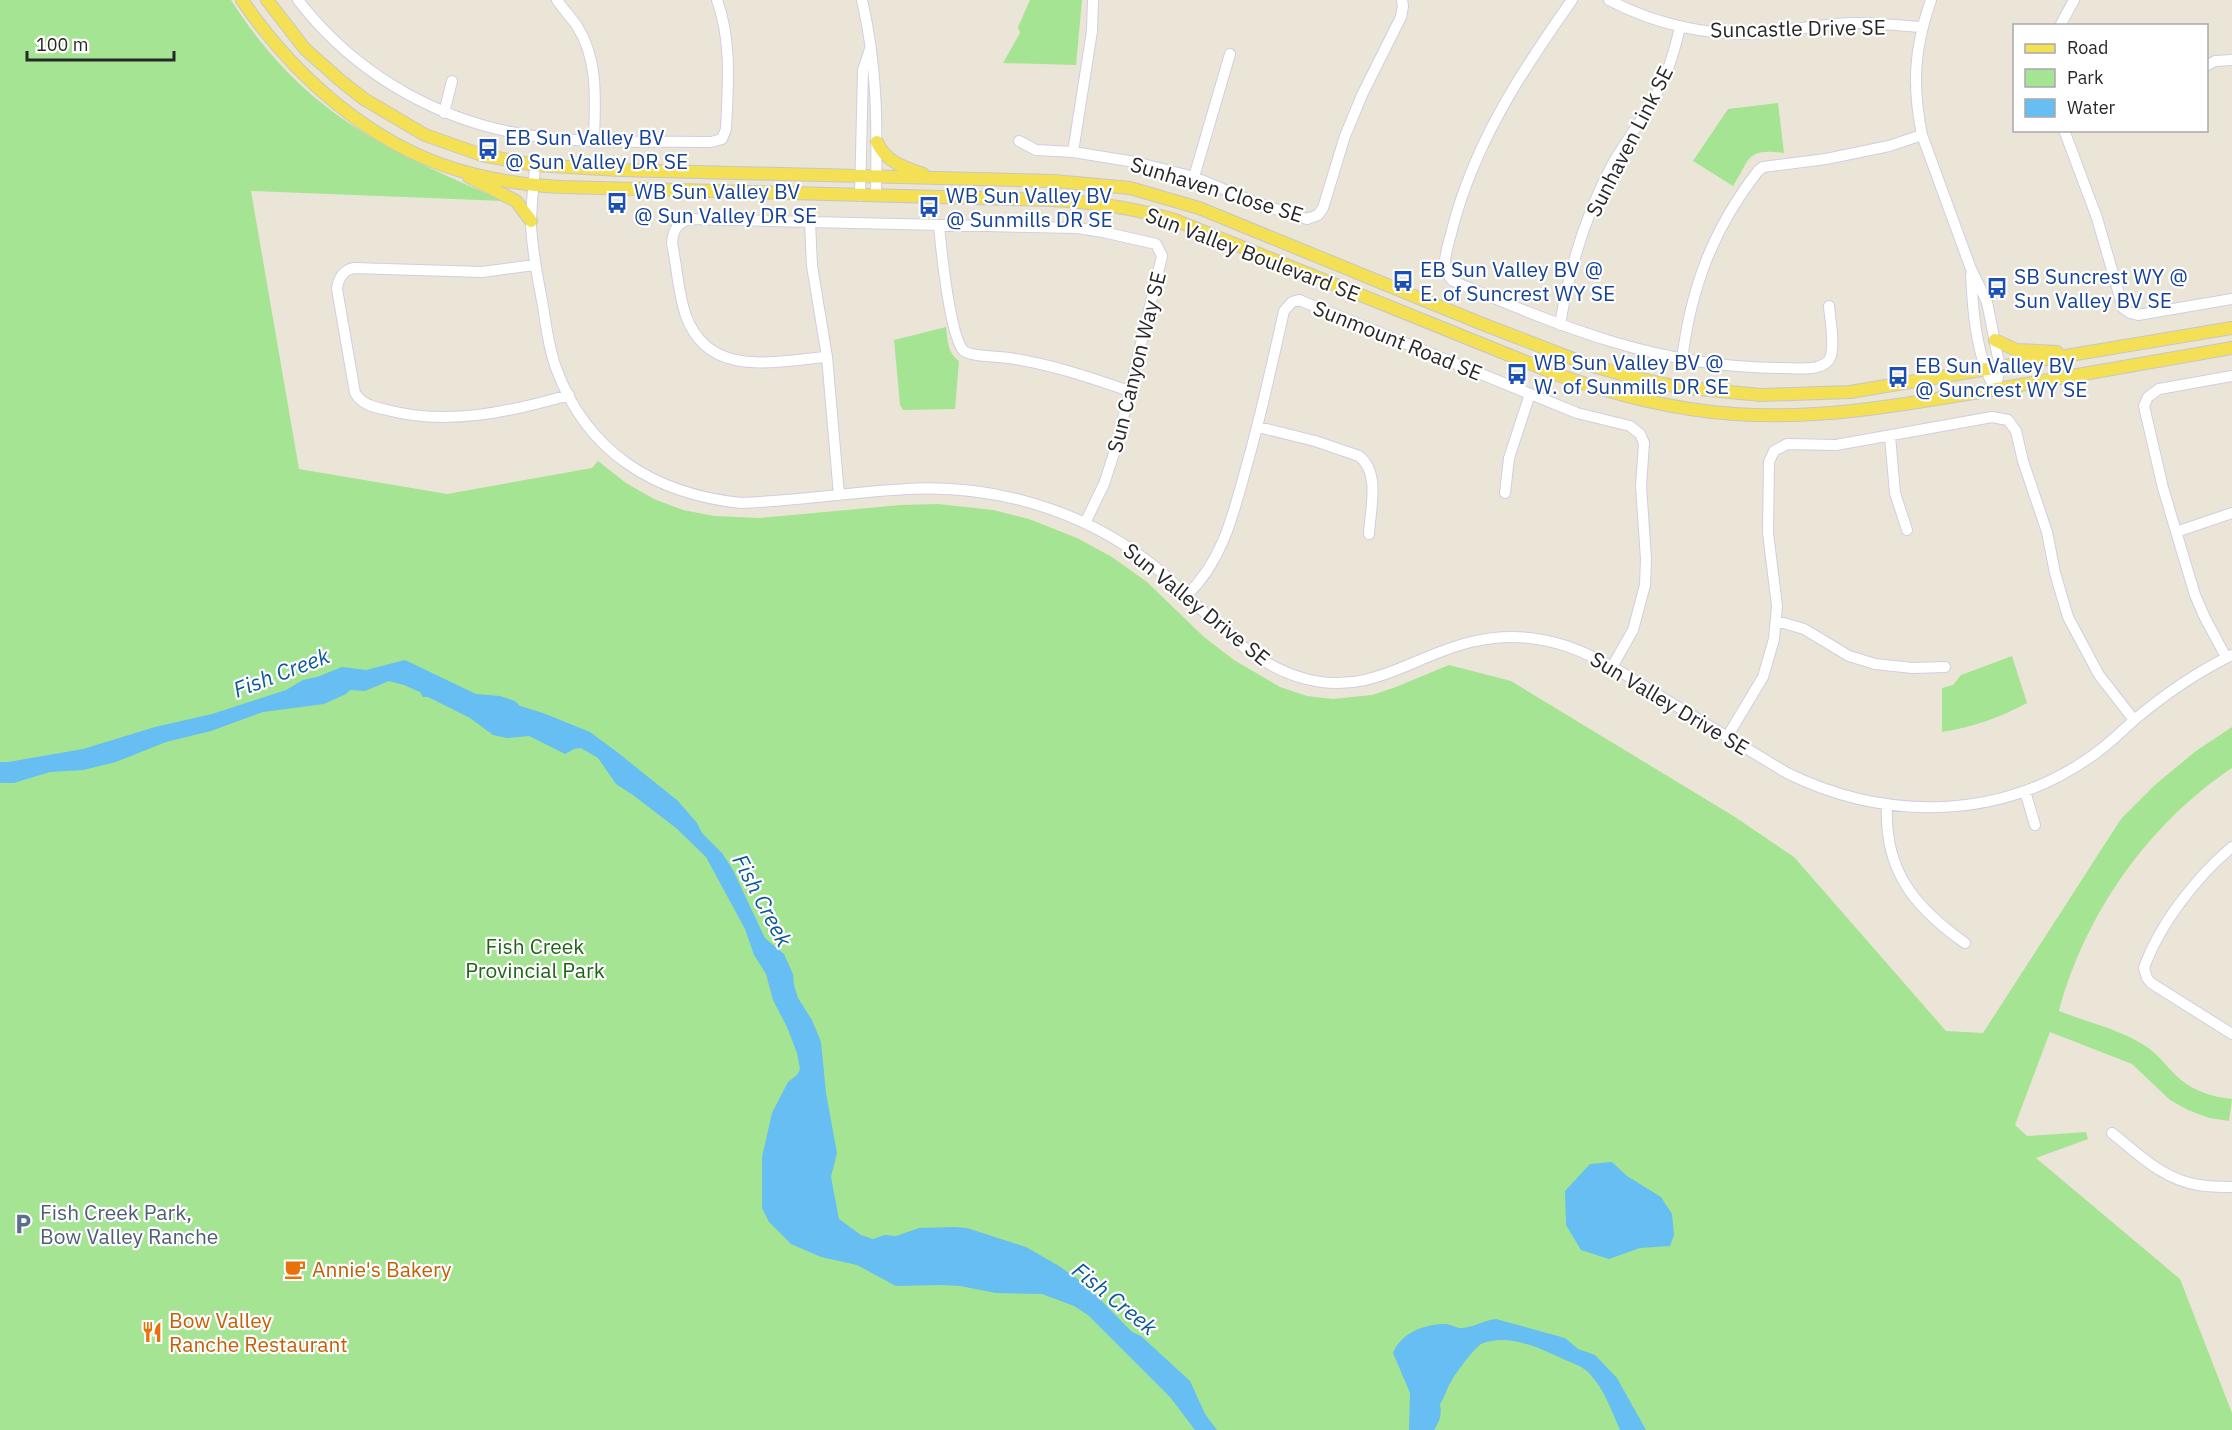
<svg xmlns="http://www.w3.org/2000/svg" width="2232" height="1430" font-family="'IBM Plex Sans',sans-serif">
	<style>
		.green { fill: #a5e492 }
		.water { fill: #66bef2 }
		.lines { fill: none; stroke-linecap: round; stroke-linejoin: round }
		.minor-casing { stroke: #cecfe2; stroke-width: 12 }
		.major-casing { stroke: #c7c7c7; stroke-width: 14 }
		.minor { stroke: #fff; stroke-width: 10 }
		.major { stroke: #f4e054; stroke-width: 12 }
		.labels { text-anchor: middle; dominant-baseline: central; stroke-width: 4.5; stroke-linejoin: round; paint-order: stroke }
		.street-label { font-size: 21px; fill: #282828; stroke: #fff }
		.transit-label { font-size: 21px; fill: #164399; stroke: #fff; text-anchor: start }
		.park-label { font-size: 21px; fill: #1f6517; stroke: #fff }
		.service-label { font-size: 21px; fill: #4e5e75; stroke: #fff; text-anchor: start }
		.food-label { font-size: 21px; fill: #c56008; stroke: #fff; text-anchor: start }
		.water-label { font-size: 22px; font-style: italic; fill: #09599a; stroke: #fff }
	</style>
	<rect width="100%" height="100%" fill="#ebe5d8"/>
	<path class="green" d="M0 0H231C304 114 384 149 504 201L251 191 299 469 447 494 592 468 598 461 626 483 654 499 683 510 714 516 760 518 901 505 938 504 993 510 1029 519 1077 538 1112 557 1147 582 1204 637 1234 660 1280 687 1307 696 1333 699 1372 695 1396 687 1449 665 1511 681 1735 817 1794 857 1946 1031 1983 1033 2121 819 2156 784 2196 751 2232 727V768C2148 824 2085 914 2059 1011 2086 1022 2119 1029 2144 1045 2159 1054 2168 1069 2181 1080 2196 1092 2213 1097 2232 1099L2229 1121 2209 1118 2188 1110 2170 1100 2132 1064 2050 1032 2015 1125 2027 1136 2086 1132 2088 1139 2036 1158 2180 1279 2232 1413V1430H0Z
		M1030 0H1082L1076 65 1003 63 1020 33 1018 27Z
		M1778 103 1784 153C1746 148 1751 158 1733 186L1693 161 1728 109Z
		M946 327C948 341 947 352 959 361L955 409 903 410 900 405 894 340Z
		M2012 656 2027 703C1999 718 1973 727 1942 732V688L1953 685 1961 675Z"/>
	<path class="water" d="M405 660 476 694 500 696 515 701 520 706 543 713 590 732 617 752 678 801 697 823 702 833 722 853 733 870 765 938 784 954 793 974 794 985 798 998 812 1020 821 1042 826 1093 837 1153 831 1177 839 1219 861 1235 873 1239 885 1235 896 1236 919 1228 954 1227 967 1228 1026 1247 1059 1266 1086 1285 1132 1332 1141 1336 1190 1381 1205 1414 1217 1430H1195L1170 1397 1088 1315 1074 1306 1042 1294 996 1293 960 1286 941 1285 896 1286 857 1265 821 1257 791 1244 769 1222 762 1208V1157L772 1113 788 1082 797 1075 800 1069 797 1053 787 1027 773 1000 766 974 754 955 745 929 706 857 676 828 633 795 616 784 598 758 581 748 574 749 565 754 529 736 507 738 493 735 470 718 428 697H423L420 692 404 685 389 681 365 691 350 690 346 694 324 704 263 712 211 731 166 742 116 762 83 770 50 772 14 783H0V762H8L83 749 155 727 212 714 286 690 303 680 317 677 342 667 366 670Z
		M1612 1162 1627 1176 1661 1197 1672 1214 1674 1235 1670 1246 1640 1248 1609 1259 1581 1250 1566 1225 1565 1191 1590 1164Z
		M1496 1319 1565 1338 1578 1349 1595 1355 1617 1378 1646 1430H1620C1611 1410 1605 1390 1589 1373 1581 1365 1571 1363 1561 1358 1537 1347 1507 1333 1481 1344 1476 1346 1455 1374 1452 1380 1446 1389 1446 1395 1440 1404 1442 1414 1440 1421 1434 1430H1409L1410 1393 1393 1353C1401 1333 1424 1324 1445 1324 1451 1324 1457 1329 1463 1328 1475 1327 1484 1320 1496 1319Z"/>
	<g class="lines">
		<defs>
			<path id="minor" d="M298 0C357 77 446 126 542 137 598 144 655 141 711 142L722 139 726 129C728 86 732 41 717 0
				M557 0C563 9 571 17 577 26 599 61 595 101 594 140
				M862 0C878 69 877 126 876 196
				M1093 0 1092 31 1073 152 1135 162 1194 177 1257 203 1307 219 1318 215 1323 208 1345 136 1362 95 1401 17 1403 6 1402 0
				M1572 0C1521 72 1474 144 1452 230 1448 248 1438 267 1453 281 1562 327 1660 368 1781 368 1795 368 1819 372 1829 360 1836 349 1830 319 1829 306
				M1609 0C1656 25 1712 37 1765 33 1794 30 1823 24 1852 23 1875 22 1899 26 1921 27
				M1931 0C1914 48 1912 85 1922 135L1971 269 1987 302 2000 368 1995 389
				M2060 26 2074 0
				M2206 66 2215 61 2232 60
				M444 113 452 81
				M2064 130 2097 218 2123 308 2130 313 2138 315 2232 299
				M1019 141 1036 150 1073 152
				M535 165C534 184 531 205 531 224 532 252 538 279 543 306 546 327 549 348 556 368 587 453 655 494 741 503 797 501 852 492 907 489 994 484 1082 510 1150 563 1201 602 1240 662 1306 679 1371 696 1412 656 1471 642 1554 622 1607 664 1673 704 1711 727 1749 750 1787 773 1887 822 2004 821 2096 753 2110 743 2122 731 2134 720 2164 695 2197 672 2232 655
				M1194 177 1230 54
				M860 196 863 70 870 49
				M810 222 690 219C677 223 673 230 672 243 677 267 678 293 686 316 709 379 775 361 827 357
				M939 225C941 248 950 338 964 351 972 357 998 356 1009 358 1050 364 1089 377 1129 391
				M535 265 482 272 354 268C343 270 338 279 337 289L355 393C362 405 374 407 387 410 447 426 510 412 569 395
				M1971 275C1973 313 1976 356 1995 389
				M1560 325C1569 269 1585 216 1612 165 1626 140 1645 117 1658 91 1669 71 1675 49 1680 27
				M1682 360C1691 287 1713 229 1758 171L1763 167 1826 159 1889 146 1922 135
				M1258 427 1315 441 1359 456C1381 473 1370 510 1369 534
				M1890 436 1895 493 1907 530
				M1505 493 1509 458 1530 394
				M839 495 827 357 812 266 810 222 1077 228 1103 232 1156 244 1162 256 1117 444 1104 484 1085 523
				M2176 532 2232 513
				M1187 595C1223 560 1233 515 1246 468 1261 416 1272 364 1284 311L1292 302 1299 300 1577 413 1630 426 1640 434 1644 443 1641 486 1646 559 1645 585 1633 630 1612 667
				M1777 621 1804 629 1849 656 1875 664 1913 668 1945 667
				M2226 657 2205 618 2195 595 2163 488 2144 406 2148 397 2159 389 2232 376
				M1727 737 1763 677 1774 639 1777 606 1768 533 1769 462 1774 451 1787 444 1836 445 1992 417 2008 420 2016 431 2023 461 2047 532 2055 573 2068 617 2099 675 2134 720
				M2025 791 2035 825
				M1887 806C1884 870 1914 907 1965 943
				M2232 847C2197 876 2159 925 2144 968L2147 978 2151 983 2232 1034
				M2112 1133C2139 1155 2164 1180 2199 1185 2210 1187 2221 1187 2232 1187"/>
			<path id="major" d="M242 0C293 75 370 144 458 170 491 180 527 185 562 187L1051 200C1093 202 1134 208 1175 220L1561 376C1618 395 1674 410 1734 414 1819 420 1902 405 1986 391 2068 377 2150 362 2232 348
				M267 0 305 49 341 81 364 99 425 135 482 155 535 165 620 170 1054 181 1130 188 1199 208 1480 323 1589 365 1632 377 1678 387 1761 395 1850 392 2232 328
				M877 142C886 162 903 167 923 174
				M469 177 516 201 531 221
				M1995 340 2016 350 2057 352"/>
		</defs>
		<use href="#minor" class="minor-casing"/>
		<use href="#major" class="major-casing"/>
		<use href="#minor" class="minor"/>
		<use href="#major" class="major"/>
	</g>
	<defs>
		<symbol id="bus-bare" viewBox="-9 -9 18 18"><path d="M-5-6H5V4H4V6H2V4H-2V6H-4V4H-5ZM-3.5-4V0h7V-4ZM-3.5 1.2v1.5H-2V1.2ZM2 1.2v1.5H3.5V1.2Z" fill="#1a4fb4" stroke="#fff" stroke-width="2.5" paint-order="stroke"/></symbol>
		<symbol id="parking-bare" viewBox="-9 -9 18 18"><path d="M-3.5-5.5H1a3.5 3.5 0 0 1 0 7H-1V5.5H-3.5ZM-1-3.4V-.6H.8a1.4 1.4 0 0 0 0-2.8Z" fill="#5c6f8a" stroke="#fff" stroke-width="2.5" paint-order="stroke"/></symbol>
		<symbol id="cafe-bare" viewBox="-9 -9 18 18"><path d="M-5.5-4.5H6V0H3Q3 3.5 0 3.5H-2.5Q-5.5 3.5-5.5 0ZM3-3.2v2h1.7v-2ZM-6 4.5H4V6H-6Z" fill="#e8710a" stroke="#fff" stroke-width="2.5" paint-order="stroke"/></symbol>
		<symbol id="restaurant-bare" viewBox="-9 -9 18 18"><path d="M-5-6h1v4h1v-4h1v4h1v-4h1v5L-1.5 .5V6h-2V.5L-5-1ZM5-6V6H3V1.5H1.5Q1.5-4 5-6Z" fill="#e8710a" stroke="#fff" stroke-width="2.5" paint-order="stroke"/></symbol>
	</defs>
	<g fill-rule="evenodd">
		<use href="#bus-bare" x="473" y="134" width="30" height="30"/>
		<use href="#bus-bare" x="602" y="188" width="30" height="30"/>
		<use href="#bus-bare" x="914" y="192" width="30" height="30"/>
		<use href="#bus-bare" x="1388" y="266" width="30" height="30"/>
		<use href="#bus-bare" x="1982" y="273" width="30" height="30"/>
		<use href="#bus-bare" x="1502" y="359" width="30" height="30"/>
		<use href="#bus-bare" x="1883" y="362" width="30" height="30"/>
		<use href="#parking-bare" x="8" y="1209" width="30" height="30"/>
		<use href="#cafe-bare" x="280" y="1254" width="30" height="30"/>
		<use href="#restaurant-bare" x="137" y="1317" width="30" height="30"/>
	</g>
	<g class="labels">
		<g class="street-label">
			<text transform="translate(1798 28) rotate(-1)">Suncastle Drive SE</text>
			<text transform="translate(1629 141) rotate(-63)">Sunhaven Link SE</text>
			<text transform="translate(1217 189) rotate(17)">Sunhaven Close SE</text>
			<text transform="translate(1253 254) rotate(21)">Sun Valley Boulevard SE</text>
			<text transform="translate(1398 340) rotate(22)">Sunmount Road SE</text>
			<text transform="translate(1136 362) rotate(-76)">Sun Canyon Way SE</text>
			<text transform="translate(1197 604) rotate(39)">Sun Valley Drive SE</text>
			<text transform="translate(1670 703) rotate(31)">Sun Valley Drive SE</text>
		</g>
		<g class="transit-label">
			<text x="505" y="137">EB Sun Valley BV<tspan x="505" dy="24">@ Sun Valley DR SE</tspan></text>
			<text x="634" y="191">WB Sun Valley BV<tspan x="634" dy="24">@ Sun Valley DR SE</tspan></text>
			<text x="946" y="195">WB Sun Valley BV<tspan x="946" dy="24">@ Sunmills DR SE</tspan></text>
			<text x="1420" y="269">EB Sun Valley BV @<tspan x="1420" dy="24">E. of Suncrest WY SE</tspan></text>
			<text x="2014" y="276">SB Suncrest WY @<tspan x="2014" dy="24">Sun Valley BV SE</tspan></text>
			<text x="1534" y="362">WB Sun Valley BV @<tspan x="1534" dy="24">W. of Sunmills DR SE</tspan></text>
			<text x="1915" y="365">EB Sun Valley BV<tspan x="1915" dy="24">@ Suncrest WY SE</tspan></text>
		</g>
		<g class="park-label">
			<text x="535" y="946">Fish Creek<tspan x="535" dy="24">Provincial Park</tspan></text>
		</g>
		<g class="service-label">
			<text x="40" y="1212">Fish Creek Park,<tspan x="40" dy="24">Bow Valley Ranche</tspan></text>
		</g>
		<g class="food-label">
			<text x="312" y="1269">Annie's Bakery</text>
			<text x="169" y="1320">Bow Valley<tspan x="169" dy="24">Ranche Restaurant</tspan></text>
		</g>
		<g class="water-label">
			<text transform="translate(281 672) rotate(-21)">Fish Creek</text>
			<text transform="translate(763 900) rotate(62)">Fish Creek</text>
			<text transform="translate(1115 1298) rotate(39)">Fish Creek</text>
		</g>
	</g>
	<rect x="2013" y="24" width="195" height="108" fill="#ffffff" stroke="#a9a9a9" stroke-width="1.5"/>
	<rect x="2025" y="44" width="30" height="9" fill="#f4e054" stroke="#a9a9a9" stroke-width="1.5"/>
	<text x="2067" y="54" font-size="18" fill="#282828">Road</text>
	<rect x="2025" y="69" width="30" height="18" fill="#a5e492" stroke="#a9a9a9" stroke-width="1.5"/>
	<text x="2067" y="84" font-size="18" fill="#282828">Park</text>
	<rect x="2025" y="99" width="30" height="18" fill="#66bef2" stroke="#a9a9a9" stroke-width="1.5"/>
	<text x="2067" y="114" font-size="18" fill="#282828">Water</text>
	<path d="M27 51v9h147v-9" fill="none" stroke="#282828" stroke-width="3"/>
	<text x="36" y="51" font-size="18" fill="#282828" stroke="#ffffff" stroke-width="4.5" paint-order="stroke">100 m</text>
</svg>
